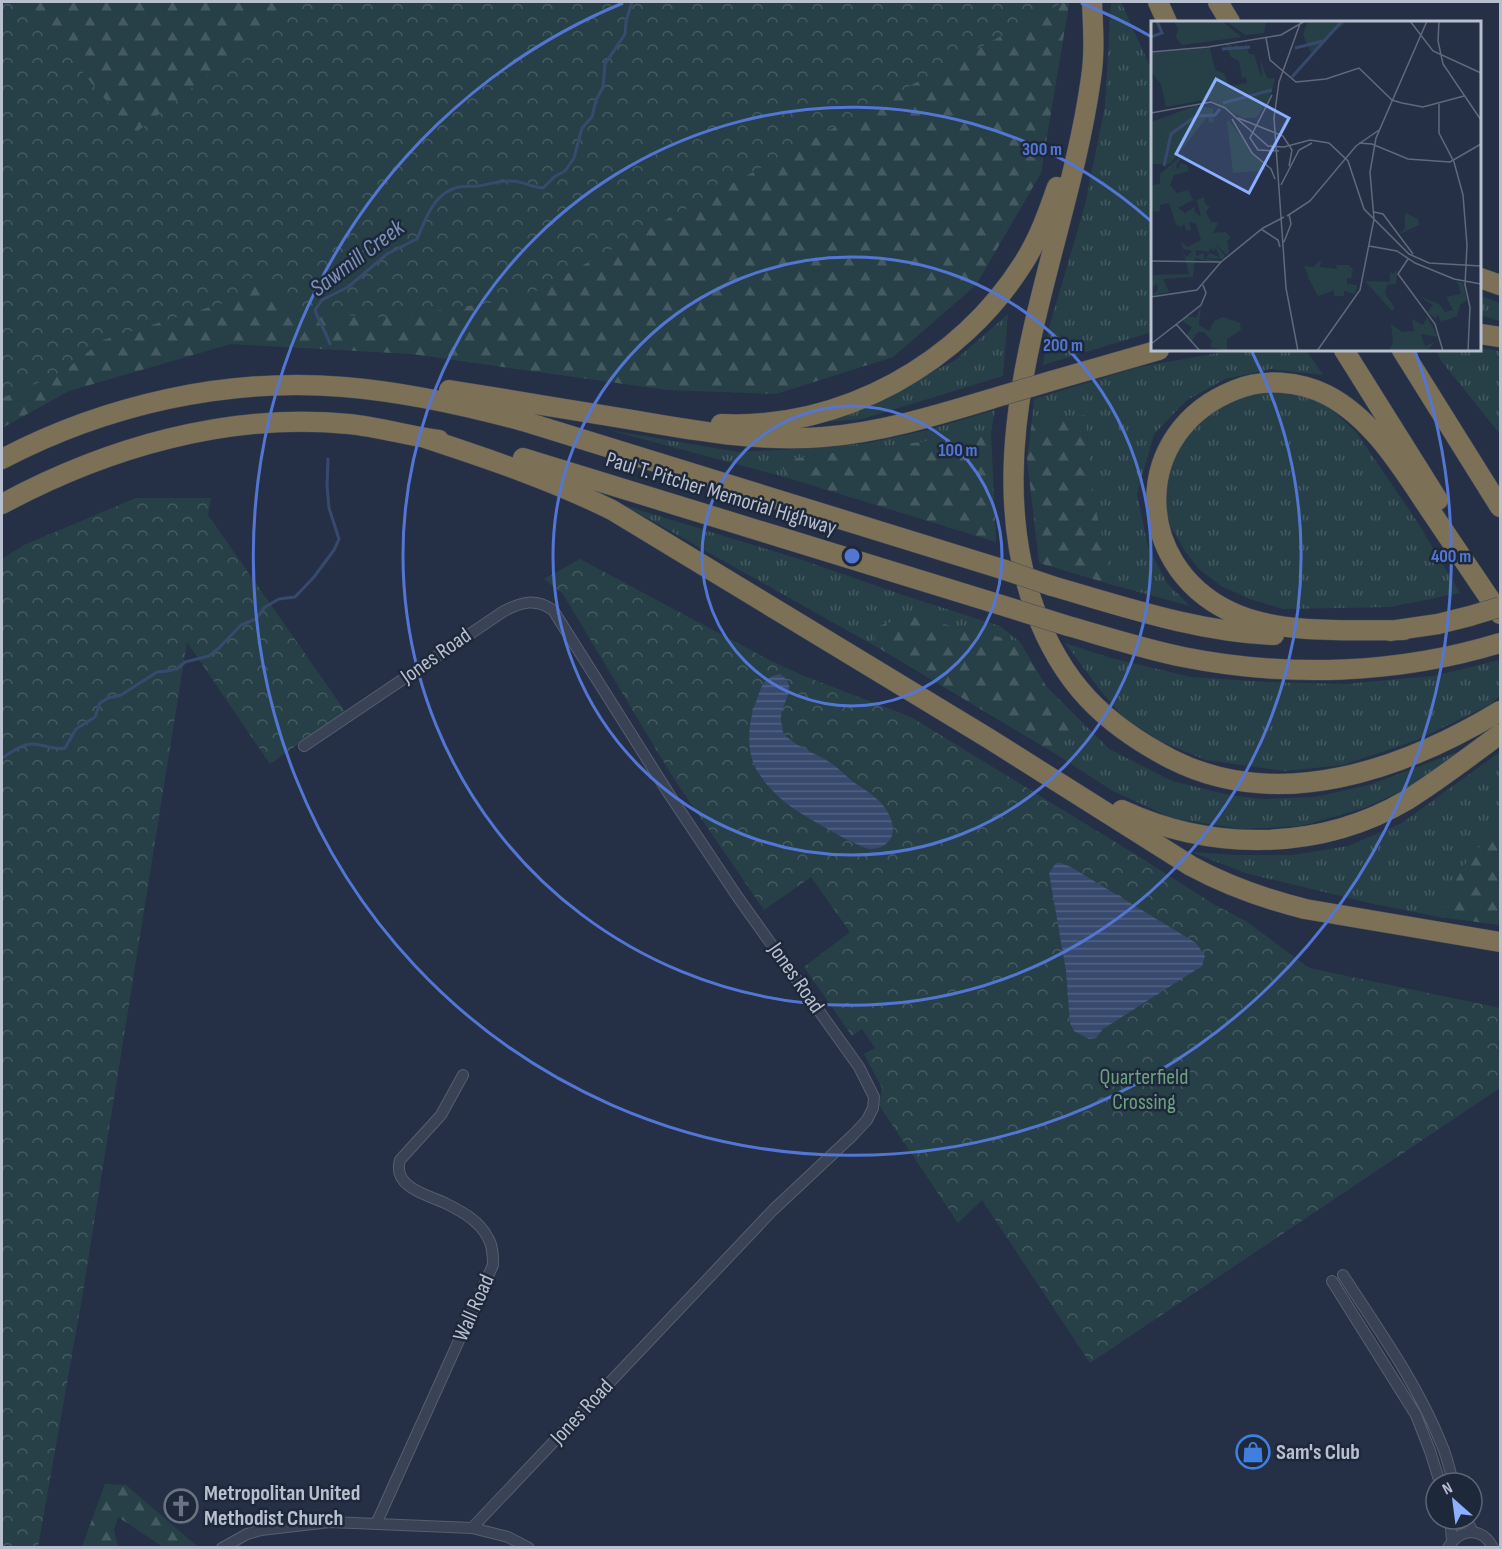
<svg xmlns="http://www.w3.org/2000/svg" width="1502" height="1549" font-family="'Sofia Sans Condensed',sans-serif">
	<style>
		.grass { fill: url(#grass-tufts) }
		.forest { fill: url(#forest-firs) }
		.park { fill: url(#park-crowns) }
		.water { fill: url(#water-rules) }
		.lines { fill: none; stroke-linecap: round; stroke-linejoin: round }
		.stream { stroke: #374a6e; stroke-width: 3 }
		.street-casing { stroke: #565e6f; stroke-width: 12 }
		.highway-casing { stroke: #424b5c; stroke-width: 21 }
		.street { stroke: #3a4355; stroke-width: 10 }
		.highway { stroke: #7c7056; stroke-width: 20 }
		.highway-bridge-casing { stroke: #424b5c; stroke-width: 21; stroke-linecap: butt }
		.highway-bridge { stroke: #7c7056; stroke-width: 20 }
		.ring { fill: none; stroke: #5376d4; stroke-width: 3 }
		.labels { text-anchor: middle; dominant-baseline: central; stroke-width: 5; stroke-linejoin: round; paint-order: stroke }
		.street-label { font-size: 22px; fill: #b8bfce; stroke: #1e283b }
		.park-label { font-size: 22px; fill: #6da17d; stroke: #1e283b }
		.poi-label { font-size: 22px; font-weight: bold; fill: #b8bfce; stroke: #1e283b; text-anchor: start }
		.water-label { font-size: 24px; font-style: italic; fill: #7c91b8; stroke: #1e283b }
		.inset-river { fill: none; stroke: #374a6e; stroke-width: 3 }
		.inset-road { fill: none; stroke: #60697c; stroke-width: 1.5 }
		.view { fill: #8cafff; fill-opacity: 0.15; stroke: #8cafff; stroke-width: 3 }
		.inset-edge { fill: none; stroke: #b8bfce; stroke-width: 3 }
		.centre { fill: #5376d4; stroke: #1e283b; stroke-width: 3 }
		.ring-label { font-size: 18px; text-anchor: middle; font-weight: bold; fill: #5376d4; stroke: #1e283b; stroke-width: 5; stroke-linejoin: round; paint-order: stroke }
	</style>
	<defs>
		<pattern id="grass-tufts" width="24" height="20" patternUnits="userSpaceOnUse" patternTransform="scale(1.5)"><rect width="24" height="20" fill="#274047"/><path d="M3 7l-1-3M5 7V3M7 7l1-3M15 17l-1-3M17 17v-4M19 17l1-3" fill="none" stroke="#445a60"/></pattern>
		<pattern id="forest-firs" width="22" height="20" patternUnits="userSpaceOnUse" patternTransform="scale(1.5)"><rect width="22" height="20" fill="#274047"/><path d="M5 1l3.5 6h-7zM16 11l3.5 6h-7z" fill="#445a60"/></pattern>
		<pattern id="park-crowns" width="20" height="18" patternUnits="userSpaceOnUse" patternTransform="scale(1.5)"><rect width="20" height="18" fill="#274047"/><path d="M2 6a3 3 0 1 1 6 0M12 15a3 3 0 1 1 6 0" fill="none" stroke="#445a60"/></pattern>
		<pattern id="water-rules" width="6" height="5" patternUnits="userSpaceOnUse" patternTransform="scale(1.5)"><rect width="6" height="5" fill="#374a6e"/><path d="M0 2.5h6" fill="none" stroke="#526282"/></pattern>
	</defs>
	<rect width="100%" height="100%" fill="#253046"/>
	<path class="grass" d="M1111 2H1121L1152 71V332L1043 365 1049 328 1085 205 1105 106Z
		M1480 296 1500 303V321L1480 315Z
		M1008 314 1003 376 862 419 813 423 861 408 954 361Z
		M1480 348 1500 351V434L1442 362 1436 350H1480Z
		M1235 350H1306L1323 375 1271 369 1225 379 1187 400 1154 434 1137 494 1141 513 1148 547 1167 583 1190 606 1113 585 1094 501 1085 415 1032 421 1034 399 1139 367Z
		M1259 391 1298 394 1322 401 1356 432 1418 523 1460 593 1390 607 1283 609 1250 599 1221 586 1199 569 1185 551 1168 522 1164 501 1173 459 1184 438 1219 407Z
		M995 410 991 433C921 443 850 449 780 461L788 478 609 430 738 452 819 448 868 443 928 430Z
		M626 506 799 559 906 596 1000 626 1020 642 910 616 874 642 882 650Z
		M1065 643 1111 658 1191 677 1267 682 1345 684 1433 676 1500 660V696L1489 705 1417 740 1343 765 1285 771 1206 760 1162 742 1123 717 1101 691Z
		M1080 720 1109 749 1172 781 1229 795 1262 799 1316 797 1372 784 1471 747 1417 784 1364 808 1301 826 1241 829 1172 818 1113 791 1054 753Z
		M1500 752V824L1468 860 1450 890 1439 917 1374 904 1245 873 1192 852 1234 855H1293L1348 846 1402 823Z"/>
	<path class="forest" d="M2 2H1068L1069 4 1041 173 976 285 893 357 776 394 667 390 411 354 231 344 69 391 2 428Z
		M1085 415 1094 501 1113 585 1039 563 1027 459 1032 421Z
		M991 433 996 542 788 478 779 461C850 449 921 443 991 433Z
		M910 616 1020 642 1046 686 1080 720 1054 753 882 650 874 642 878 626Z
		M1500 824V925L1439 917 1450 890 1468 860Z
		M105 1484 126 1485 198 1547H163L118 1517 114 1530 118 1547H82Z"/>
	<path class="park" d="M2 2H24L134 134 301 2H1063L523 298 387 318 303 312 252 276 249 295 103 340 63 372 2 398Z
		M136 498H211L208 515 345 711 270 764 187 642 81 1304 38 1547 2 1548V559L24 545Z
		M580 559 771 661 804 676 911 717 1138 856 1215 905 1246 921 1309 968 1500 1008V1088L1090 1363 982 1200 958 1223 879 1105 882 1088 864 1054 875 1048 862 1029 852 1036 804 967 850 932 811 877 764 910 672 776 563 594 544 579Z"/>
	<path class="water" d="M780 674C803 689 775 705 782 726 783 732 783 735 788 738 801 749 817 754 831 763 838 768 845 775 852 781 860 787 870 792 878 800 890 811 902 835 883 846 880 848 873 849 870 849 857 847 802 815 790 806 777 796 764 783 756 769 746 750 748 722 756 702 762 686 762 678 780 674Z
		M1056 863H1061L1071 867 1196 943 1205 956 1202 966 1103 1029 1096 1038 1089 1039 1074 1031 1070 1023 1066 971 1049 873Z"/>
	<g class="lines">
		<path class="stream" d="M330 344C326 332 319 322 315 310L322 300 348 287 387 254 417 239C426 219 432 196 455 188 462 185 471 187 479 186 490 184 500 180 511 181 522 181 531 187 543 188L554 177 565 171 574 158 582 128 592 117 596 100 603 87 605 64 625 34 626 21 632 2
			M2 758C11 753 21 744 32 744 45 744 53 751 65 748L76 729 95 717 100 703 108 698 121 695 157 672 168 671 178 668 185 662 209 656 219 648 241 625 256 619 265 607 279 599 295 597 314 577 334 550 339 539 329 508 327 486 328 459"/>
		<defs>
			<path id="street" d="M304 746 504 611C522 602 535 598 553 610L669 794 737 896 859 1067 874 1097 873 1108 867 1120 853 1135 773 1210 472 1528
				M1343 1275C1378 1329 1417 1383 1441 1443 1447 1456 1450 1470 1453 1483
				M1332 1281 1416 1415 1430 1451 1440 1483
				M1450 1519 1452 1540
				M1466 1519 1473 1532
				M377 1522 493 1265C493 1256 493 1246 488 1238 480 1221 461 1211 445 1203 427 1195 392 1187 400 1160L441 1115 463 1075
				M222 1548 247 1534 261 1530 330 1522 472 1528 508 1537 529 1548
				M1448 1548C1459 1528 1483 1526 1493 1548"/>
			<path id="highway" d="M1092 2C1093 27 1095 53 1091 78 1067 253 971 434 1035 610 1062 683 1104 724 1171 759 1279 814 1404 769 1500 711
				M1158 2 1167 22
				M1218 2 1230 22
				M1480 278 1500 285
				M1480 334 1500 337
				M1344 350 1438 500
				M1402 350 1500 507
				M1051 381 1159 350
				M449 390C510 400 572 410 633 420 696 431 759 442 823 437 885 432 944 413 1004 395
				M721 424C842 430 961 363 1024 262 1039 238 1048 213 1057 187
				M425 438C489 459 551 480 612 510L988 738 1191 866C1228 886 1265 899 1305 909L1500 942
				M523 458 1017 610
				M2 459C105 405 227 377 344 387 405 392 464 405 523 421L1005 570
				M2 504C106 448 228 412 349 424 379 427 409 436 439 440
				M1052 586C1125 607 1198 632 1274 635
				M1068 626C1107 637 1144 649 1183 657 1288 678 1398 674 1500 643
				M1404 630C1352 630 1277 635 1229 611 1131 563 1131 431 1235 390 1264 378 1299 381 1327 395 1375 420 1405 473 1434 516 1456 549 1478 581 1500 614
				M1390 631 1438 624 1470 616
				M1122 810C1213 852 1320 851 1407 800 1439 780 1470 756 1500 734"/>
		</defs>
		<use href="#street" class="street-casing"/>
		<use href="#highway" class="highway-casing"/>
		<use href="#street" class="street"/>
		<use href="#highway" class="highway"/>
		<defs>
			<path id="highway-bridge" d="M1004 395 1051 381
				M1005 570 1052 586
				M1017 610 1068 626
				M1470 616 1500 607"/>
		</defs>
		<use href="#highway-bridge" class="highway-bridge-casing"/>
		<use href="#highway-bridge" class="highway-bridge"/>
	</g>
	<g class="ring">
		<circle cx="852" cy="556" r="150"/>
		<circle cx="852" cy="556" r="299"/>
		<path d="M1252 352A449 449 0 1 1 1152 222"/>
		<path d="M1081 3A599 599 0 0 1 1152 37M1415 351A599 599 0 1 1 623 3"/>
	</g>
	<defs>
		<symbol id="shop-ring" viewBox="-11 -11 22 22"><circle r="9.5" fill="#1e283b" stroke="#3f7fe0" stroke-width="1.5"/><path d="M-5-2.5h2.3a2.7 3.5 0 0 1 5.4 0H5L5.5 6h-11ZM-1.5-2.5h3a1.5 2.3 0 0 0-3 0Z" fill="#3f7fe0"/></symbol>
		<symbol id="church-ring" viewBox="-11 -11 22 22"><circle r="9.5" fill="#1e283b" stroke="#6b7280" stroke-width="1.5"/><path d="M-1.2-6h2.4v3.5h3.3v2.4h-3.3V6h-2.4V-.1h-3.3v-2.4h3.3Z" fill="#6b7280"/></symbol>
	</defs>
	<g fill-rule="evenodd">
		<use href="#shop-ring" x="1234" y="1433" width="38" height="38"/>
		<use href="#church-ring" x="162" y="1487" width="38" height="38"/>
	</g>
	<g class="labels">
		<g class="street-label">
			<text transform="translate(721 494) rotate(17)">Paul T. Pitcher Memorial Highway</text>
			<text transform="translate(436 656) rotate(-35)">Jones Road</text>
			<text transform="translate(796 978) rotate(55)">Jones Road</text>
			<text transform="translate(474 1308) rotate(-66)">Wall Road</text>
			<text transform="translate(582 1412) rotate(-47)">Jones Road</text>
		</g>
		<g class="park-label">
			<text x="1144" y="1077">Quarterfield<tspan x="1144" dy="25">Crossing</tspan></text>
		</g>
		<g class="poi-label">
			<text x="1276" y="1452">Sam's Club</text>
			<text x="204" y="1493">Metropolitan United<tspan x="204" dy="25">Methodist Church</tspan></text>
		</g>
		<g class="water-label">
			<text transform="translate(357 258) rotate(-37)">Sawmill Creek</text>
		</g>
	</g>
	<g transform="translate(1151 21)">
		<rect width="330" height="330" fill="#253046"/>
		<path d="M254 192 267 198 268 204 249 213 254 207Z" fill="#274047"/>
		<path d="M23 0H71L90 16 31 24 25 16 27 8ZM75 0H115L113 12 94 14ZM109 38 116 57 123 59 118 79 105 97H92L58 78 15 86 11 67 61 39 64 49 74 53 77 64 90 65 111 55ZM32 133 34 138 31 135 25 145 27 149 29 142 36 144 38 150 23 154 19 164 26 172 37 169 42 179 27 187 34 192 45 185 43 190 50 196 46 179 53 176 54 183 59 185 55 191 60 201 67 202 62 212 75 211 80 217 76 220 78 230 76 234 63 221 74 235 72 238 55 237 59 232 69 237 65 227 63 230 59 227 58 231 45 229V235L53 232V238L67 239 65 242 44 237 42 256 12 258 18 271 0 275 7 269 6 263 0 267 2 254 38 253 32 230 35 236 42 230 32 228 30 221 36 226 50 219 45 203 38 201 40 209H35L33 202 31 206 25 204 18 182 9 184V190L3 191 0 187V160L1 164 9 163V153ZM170 239 169 246 186 248 185 244H198L202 249 200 257H190L166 274 153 245 162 246ZM246 249 245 263 236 264 234 273 244 287 241 290 214 260 239 261V251L242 253ZM306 260 312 262 316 279 309 284 306 295 290 301 287 294 284 297 276 291 282 284 268 275 288 283 294 291 302 289 295 276 310 273ZM50 285 48 304 58 310 63 300 72 296 89 302 90 309 76 318V330L59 326 61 320 53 311H47L40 321 35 315 41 306 31 300 36 295 45 297ZM276 296 287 316 270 313 274 325 284 321 276 330H238L242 321 240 303 251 311 263 310 261 298 272 304Z" fill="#274047"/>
		<path d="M157 0H196L160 32 152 14ZM95 20 98 33H103L111 59 124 57 117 85 82 86 61 77 15 85 10 63 0 51V32L59 27 68 67 96 62 95 56 91 57 88 40 80 36 75 24 80 23 82 29 85 22 87 28H94ZM44 85 62 87 63 101 58 102 57 95 19 143H0V101ZM76 100H78L116 149 82 152ZM156 254 196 257V263L206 264 204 273 193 270V275H183V269L167 275Z" fill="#274047"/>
		<path class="inset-river" d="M0 16 11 12 6 0M144 27 172 20M71 28 99 26M141 56 191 0M72 82 121 69M13 145 20 113 45 95 64 94 69 88"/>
		<path class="inset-road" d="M259 0 282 30 330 52M288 0 287 20 292 43 330 99M115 17 119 39 145 61 175 58 208 47 241 79 251 82 272 86 313 75M0 31 57 26 130 14 154 0M121 74 99 117 107 129 128 130M288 83V112L303 141 312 174 316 224 314 264 319 286 317 330M0 92 60 81 74 87 117 125 133 126 159 119 178 122 197 140 213 188 258 233 278 242 330 245M87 97 132 115 141 129 138 145M81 98 101 132 120 148 124 158M208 122 221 123 257 138 299 141 330 123M130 164 148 129 161 122M223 191 232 193 262 233M136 195 159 180 205 125 228 109M110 208 127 219 129 226M133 221 140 203 138 193M218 225 246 230 264 242 303 258 330 263M257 238 247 253 284 303 292 330M0 240 70 241M0 276 46 269 70 241 112 207 133 196M25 303 49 330M0 323 50 284 55 272 52 264M147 330 135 267 123 97 128 61 150 0M166 330 209 269 223 198 219 151 225 117 276 0"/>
		<path class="view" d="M65 58 138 97 98 172 25 133Z"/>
		<rect width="330" height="330" class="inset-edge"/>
	</g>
	<circle cx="852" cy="556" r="9" class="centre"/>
	<g class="ring-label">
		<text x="1042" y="155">300 m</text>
		<text x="1063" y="351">200 m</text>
		<text x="958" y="456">100 m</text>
		<text x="1451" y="562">400 m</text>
	</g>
	<rect width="1502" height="1549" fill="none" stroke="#b8bfce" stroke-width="6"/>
	<g transform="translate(1454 1501) rotate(332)"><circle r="28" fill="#1e283b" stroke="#5c6476" stroke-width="1.5"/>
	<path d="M0-4.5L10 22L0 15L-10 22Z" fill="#8cafff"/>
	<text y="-9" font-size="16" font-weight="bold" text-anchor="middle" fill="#b8bfce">N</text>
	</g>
</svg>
